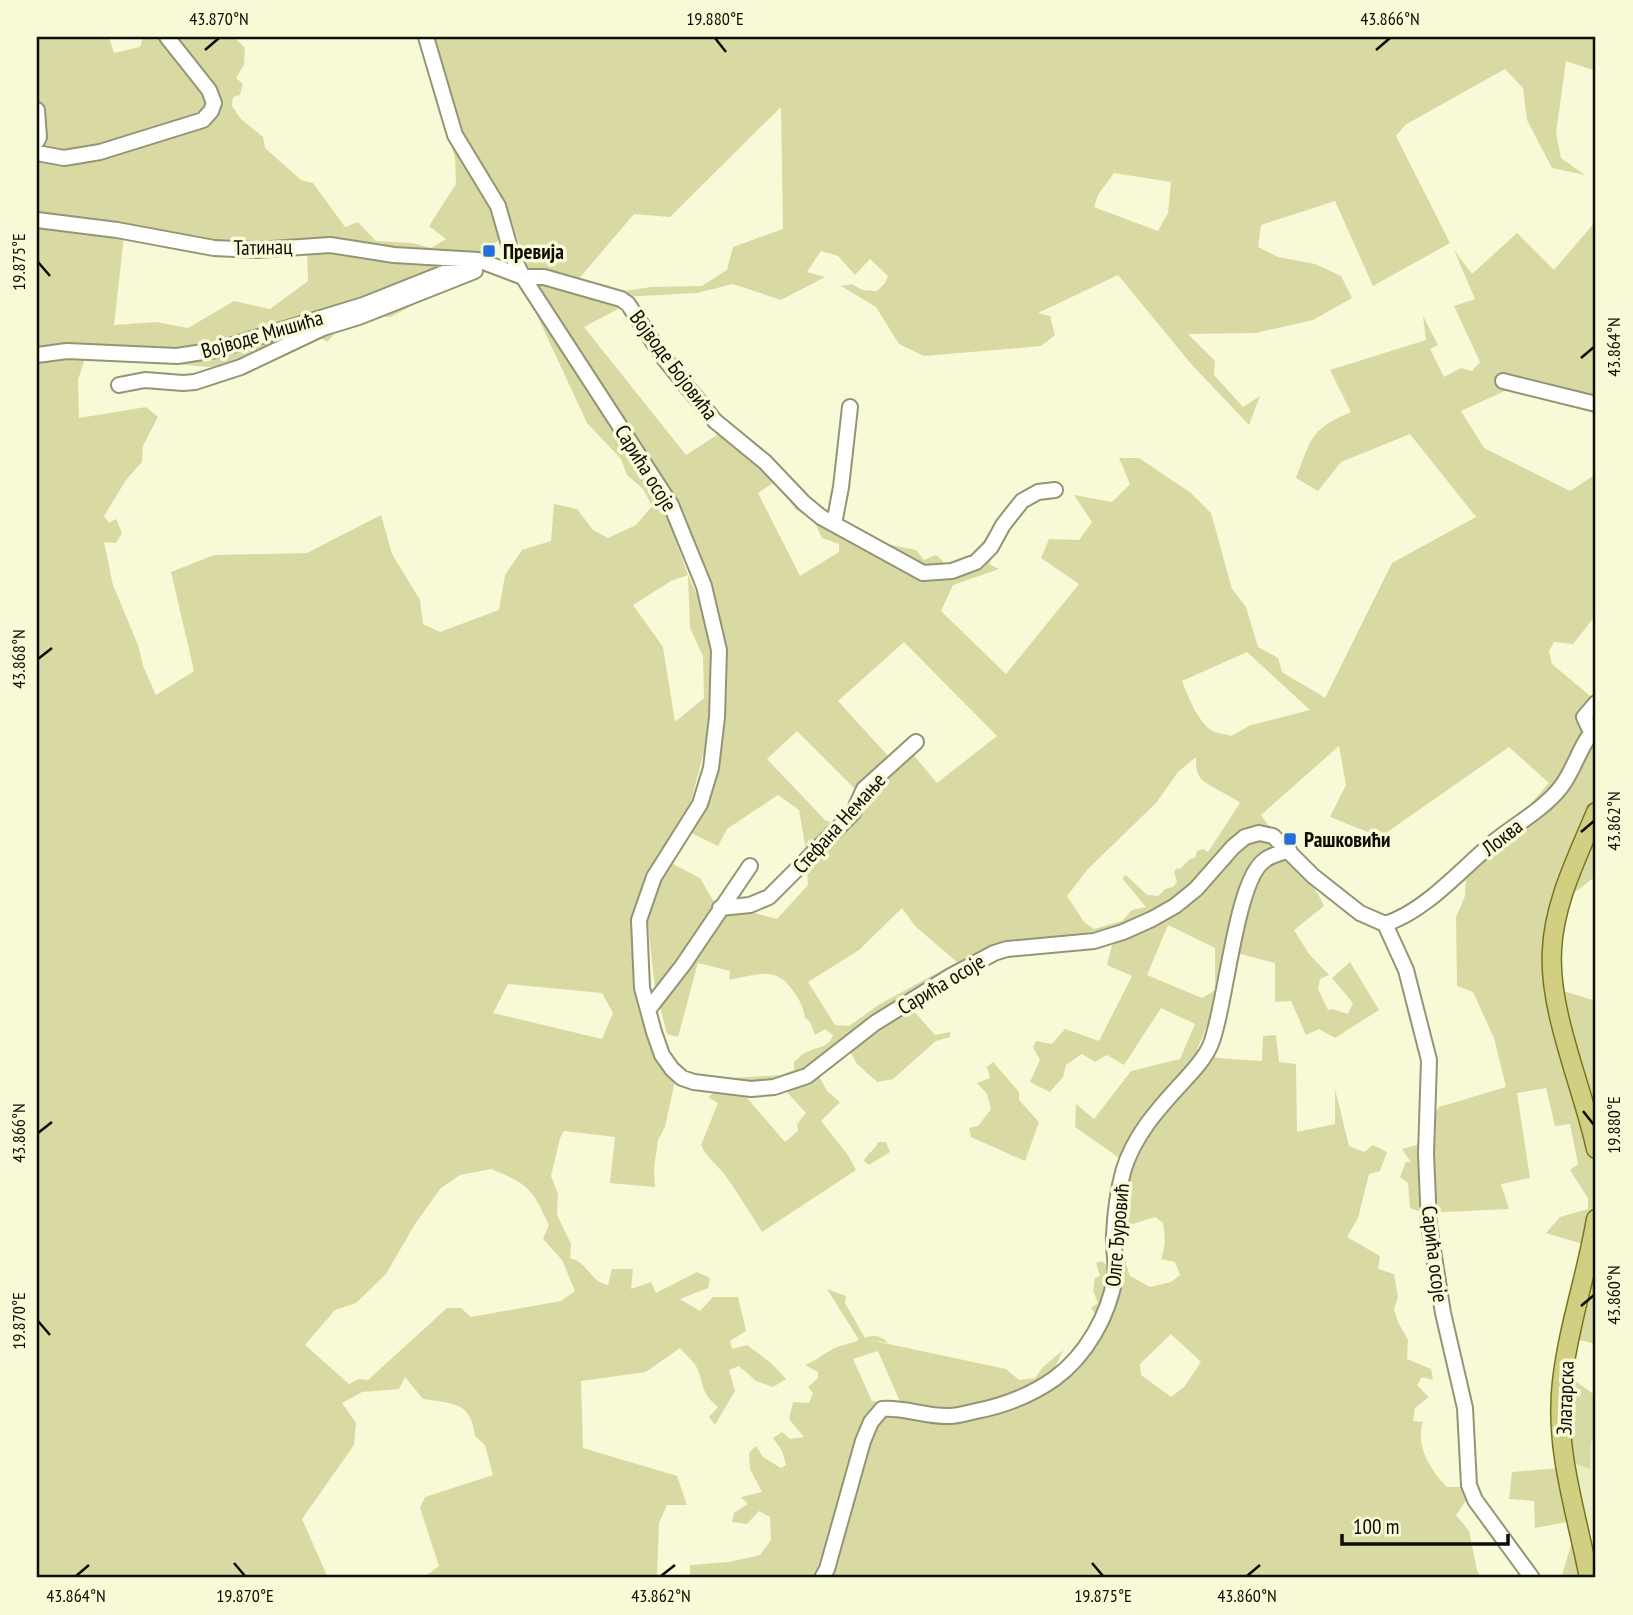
<svg xmlns="http://www.w3.org/2000/svg" width="1633" height="1615" font-family="'PT Sans Narrow',sans-serif">
	<style>
		.built { fill: #ebedc3 }
		.green { fill: #d9daa3; fill-rule: evenodd }
		.lines { fill: none; stroke-linecap: round; stroke-linejoin: round }
		.minor-casing { stroke: #949574; stroke-width: 18 }
		.major-casing { stroke: #77761f; stroke-width: 21 }
		.minor { stroke: #fff; stroke-width: 14 }
		.major { stroke: #d0cf82; stroke-width: 18 }
		.ticks { fill: none; stroke: #0c0d03; stroke-width: 2.5 }
		.poi-dot { fill: #266eda; stroke: #f8f9d6; stroke-width: 2.5 }
		.labels { text-anchor: middle; dominant-baseline: central; stroke-width: 7; stroke-linejoin: round; paint-order: stroke }
		.street-label { font-size: 21px; fill: #0c0d03; stroke: #f8f9d6 }
		.poi-label { font-size: 21px; font-weight: bold; fill: #0c0d03; stroke: #f8f9d6; text-anchor: start }
		.neatline { fill: none; stroke: #0c0d03; stroke-width: 2.5 }
		.ticks-label { font-size: 18px; text-anchor: middle; fill: #0c0d03 }
	</style>
	<rect width="100%" height="100%" fill="#f8f9d6"/>
	<path class="built" d="M1596 1435V1532L1585 1531 1573 1463 1590 1469 1591 1442Z"/>
	<path class="green" d="M37 37H109L114 53 140 47 143 37H234L245 48 244 65 236 78 243 84 240 95 233 97 232 106 241 119 263 137 265 148 301 180 313 183 345 227 358 222 376 241 412 243 431 248 446 239 429 226 456 184 455 158 423 37H1596V71L1566 61 1556 133 1561 158 1585 175 1552 168 1527 120 1523 88 1505 69 1405 125 1396 136 1450 243 1373 286 1335 201 1261 225 1258 247 1278 257 1315 264 1341 276 1352 298 1313 320 1255 333 1188 334 1215 361 1214 375 1243 407 1260 396 1249 425 1192 365 1118 275 1038 313 1050 316 1055 335 1041 346 924 356 899 344 876 307 841 286 852 284 862 290 877 291 885 283 888 276 870 259 855 275 838 256 821 251 807 272 825 277 781 300 733 284 697 293 623 297 661 339 721 418 786 472 832 533 916 550 924 560 936 555 943 561V567C965 562 976 551 989 533L1003 539 989 564 999 569 953 585 941 611 1006 674 1079 584 1041 558 1049 539 1079 540 1092 522 1074 495 1112 502 1130 484 1119 458H1139L1191 493 1211 513 1232 589 1246 607 1258 647 1278 658 1282 672C1297 682 1311 688 1325 698L1392 563 1476 517 1410 434 1341 462 1318 491 1296 478C1312 438 1309 430 1351 412L1330 370 1426 340 1423 316 1438 345 1430 349 1444 377 1461 368 1472 371 1480 362 1454 306 1475 299 1454 250 1472 274 1517 233 1554 270 1596 221V413L1507 390 1461 411 1484 448 1570 491 1596 474V615L1573 644 1554 642 1549 651 1552 664 1596 701V797L1583 825 1548 936 1594 1164 1593 1211 1586 1245 1546 1233 1560 1217 1588 1209V1198L1570 1170 1578 1164 1570 1124 1555 1126 1546 1088 1517 1093 1530 1178 1501 1184 1509 1209 1423 1213 1410 1208 1408 1183 1400 1177 1406 1162H1411L1402 1149 1417 1145 1439 1107 1506 1087 1494 1038 1473 992 1457 986 1456 917 1465 896 1466 876 1549 783 1509 747 1380 837 1330 817 1346 785 1339 746 1261 815 1318 894 1324 906 1294 930 1309 954 1329 975 1320 979 1318 989 1328 1010 1332 1009 1348 1014 1353 1003 1332 978 1350 962 1379 1010 1335 1038 1319 1029 1306 1035 1291 1001 1275 1002V963L1225 950 1215 990 1216 1003 1197 1050 1218 1058 1262 1061 1263 1036 1276 1035 1279 1062 1296 1064 1297 1132 1335 1124V1089L1349 1146 1364 1152 1373 1145 1387 1152 1380 1171 1369 1174 1358 1218 1347 1237 1380 1256 1378 1269 1394 1274 1398 1297 1394 1309 1398 1322 1408 1340 1407 1359 1431 1369 1433 1380 1422 1377 1417 1385 1429 1397 1415 1408 1413 1421 1423 1422C1415 1445 1430 1470 1447 1487H1464L1469 1496 1456 1515 1469 1531 1477 1570 1481 1578H690V1565L729 1562 760 1555 771 1540 770 1517 759 1511 747 1524 732 1522 734 1513 748 1504 741 1497 762 1492 750 1469 749 1453 756 1446 763 1457 781 1468 786 1465 782 1451 773 1438 782 1432 790 1439 804 1437 789 1419 793 1402 809 1403 813 1393 808 1387 818 1378V1372L805 1365C816 1360 821 1356 831 1350 839 1345 851 1344 859 1340L827 1289 846 1296 845 1303 865 1338C873 1334 882 1336 888 1343L865 1339 1006 1369 1019 1380 1035 1378 1043 1367 1063 1350 1053 1372 1077 1364 1072 1352 1080 1341H1093L1112 1308 1095 1313 1091 1308 1098 1303 1093 1291 1095 1278 1100 1276 1096 1263 1102 1261 1112 1270 1114 1200 1128 1182 1133 1158 1122 1160 1075 1127 1076 1104 1094 1119 1131 1071 1180 1059 1195 1024 1161 1008 1124 1065 1107 1055 1095 1062 1082 1054 1066 1065 1063 1077 1050 1092 1030 1082 1040 1060 1033 1047 1036 1041 1052 1044 1065 1029 1099 1041 1132 976 1107 965 1112 945 1182 912 1209 886 1247 845 1188 892 1125 927 1034 940H1013L975 955 883 1012 805 1071 784 1081 717 1079 781 1075 794 1070V1062C799 1058 803 1053 809 1051 820 1046 828 1048 833 1035L825 1029 815 1035 810 1022 805 1018C803 1005 799 999 791 988 773 965 755 976 729 980L730 971 698 963 678 1037 667 1034 655 988 646 908 669 862 700 878 714 902 777 919 808 885 805 844 799 810 778 795 727 829 718 846 687 831 705 803 722 660 681 511 653 490 665 510 688 575 701 604 713 666 709 732 690 805 656 862 633 929 675 1081 665 1127 658 1140 654 1168 655 1187 610 1183 615 1137 564 1131 560 1138 551 1176 558 1194 557 1215 571 1244 570 1258C590 1264 589 1281 608 1285L612 1269H633L631 1289 651 1282 656 1293 697 1272 710 1278 708 1288 680 1299 700 1311 713 1297H738L746 1331 730 1341 732 1349 747 1345 771 1363 786 1379 773 1387 756 1381 739 1366 729 1370 735 1391 715 1425 709 1417 718 1407C699 1391 705 1384 696 1366 692 1360 685 1354 680 1348L646 1372 581 1381 583 1448 677 1476 687 1505H667L659 1523 657 1578H423L439 1566 420 1508 425 1497 493 1475 485 1445 475 1436C471 1401 453 1404 423 1399L405 1377 399 1389 362 1392 342 1403 356 1423 354 1445 302 1519 328 1578H37ZM781 107 783 229 733 247 727 270 702 286 651 287 618 292 606 285 576 282 634 214 670 217ZM1114 173 1171 182 1168 213 1158 231 1094 207 1098 195ZM506 206 528 270V296L587 423 621 459 627 475 643 489 652 506 636 525 608 538 593 530 577 509 554 504 551 541 522 550 505 575 499 610 440 632 423 624 420 600 392 554 381 515 307 553 214 555 171 572 194 671 156 695 143 666 138 645 113 585 104 542 116 543 122 533 116 519 109 523 104 516 126 480 142 462 143 446 158 417 146 407 79 418 78 380 86 355 207 367 229 366 310 330 327 342 336 332 377 317H391L420 301V297L488 270 477 254 498 241ZM124 236 307 252 308 281 270 309 234 301 188 328 156 322 114 325ZM620 308 682 368 720 433 686 455 584 327ZM776 481 795 509 814 521 822 538 839 544V552L800 576 758 493ZM688 575 690 628 703 656 704 698 675 722 663 647 633 605 671 581ZM904 642 997 736 937 783 905 745 889 757 838 701ZM1247 652 1310 710 1251 725 1231 736C1226 734 1218 734 1213 731 1198 723 1188 696 1182 681ZM797 731 858 792 837 825 825 820 767 759ZM1196 757C1196 762 1196 770 1198 774 1202 785 1230 794 1240 803L1208 852 1203 849 1197 851 1195 858 1190 859 1180 869 1177 868 1174 872 1177 882 1173 887 1165 889 1158 896 1147 895 1126 875 1122 878 1146 907 1132 910 1122 921 1094 929 1084 922 1067 896 1088 869 1156 803 1178 772ZM902 908 915 926 957 962 880 1004 849 1026 835 1025 808 982 859 950ZM1168 925 1215 948V990L1202 998 1147 975ZM508 984 602 993 613 1013 602 1039 493 1013ZM491 1169C529 1184 532 1189 549 1225L543 1239 562 1260 575 1291 561 1301 471 1317 461 1308H447L368 1380 359 1379 349 1384 305 1345 335 1310 356 1303 386 1274 415 1224 441 1188 460 1175ZM1155 1217 1163 1223C1165 1237 1166 1246 1161 1259L1175 1262 1180 1275 1171 1282 1150 1287 1130 1276 1124 1258 1120 1228ZM1171 1334 1201 1362 1184 1387 1171 1397 1141 1375 1140 1364ZM878 1351 901 1404 872 1401 853 1359Z
		M1596 826V876L1570 896Z
		M1560 990 1596 1001V1116L1595 1108Z
		M911 1008 935 1035 950 1032V1037L936 1041 893 1079 877 1082 857 1064 850 1051Z
		M993 1062 1019 1092V1100L1039 1122 1025 1161 971 1137 969 1128 978 1126 991 1109 987 1094 977 1083 990 1078 987 1067Z
		M819 1076 827 1091 840 1102 821 1121 848 1155 856 1170 762 1232C750 1213 738 1193 725 1175 717 1165 706 1156 701 1145L718 1103 708 1097 716 1091 747 1098 785 1142 798 1131 797 1124 806 1113 785 1090Z
		M878 1142H886L890 1152 869 1165 864 1161C867 1153 875 1151 878 1142Z
		M1596 1269V1344L1579 1340Z
		M1570 1377 1596 1396V1435L1591 1442 1590 1469 1573 1463 1568 1418Z
		M1560 1468 1572 1521 1535 1528 1534 1501 1509 1499 1512 1472Z
		M1574 1535 1584 1578H1561Z"/>
	<g class="lines">
		<defs>
			<path id="minor" d="M426 37 455 135 498 206 512 255 523 277H544L621 299 628 304 663 357 715 421 765 462 804 503 821 517 923 573 952 571 976 562 991 547 1003 525 1022 501 1038 492 1055 490
				M37 110 39 137 37 141
				M37 153 64 158 100 152 203 120 211 111 214 103 209 90 167 37
				M37 220 117 230 214 248 257 250 330 245 394 255 478 260 523 277 671 505 704 586 719 650 717 717 711 768 700 804 654 877 639 920 642 988 654 1032 662 1055 672 1069 682 1078 694 1082 751 1089 774 1087 807 1076 875 1023 951 976 994 953 1007 949 1094 941 1123 932 1152 919 1175 906 1196 889 1233 847 1245 837 1259 833 1273 836 1313 876 1360 913 1385 924 1406 970 1429 1060 1426 1154 1429 1225 1443 1313 1465 1408 1469 1485 1475 1500 1532 1578
				M37 355 67 351 177 356 216 350 363 305 474 261
				M1503 381 1596 404
				M119 385 145 380 183 383 195 382 241 367 323 328 359 317 475 271
				M834 524 841 487 850 407
				M1591 732 1584 717 1596 703
				M720 908 750 905 769 897 853 813 864 789 916 742
				M1385 924C1426 911 1461 869 1495 841 1516 824 1544 809 1561 787 1575 769 1580 744 1596 727
				M648 1010 683 965 750 866
				M822 1578 827 1569 863 1441 871 1422 882 1409C905 1407 926 1417 950 1416 958 1416 967 1413 976 1411 1002 1406 1031 1395 1054 1379 1086 1356 1109 1315 1115 1277 1117 1263 1113 1249 1114 1235 1115 1214 1118 1191 1123 1172 1133 1137 1157 1110 1181 1084 1191 1073 1204 1060 1210 1046 1226 1010 1235 879 1265 860 1271 855 1281 853 1289 850"/>
			<path id="major" d="M1596 812C1578 856 1554 902 1552 950 1548 1011 1583 1088 1596 1149
				M1589 1578C1577 1514 1554 1449 1562 1382 1568 1327 1587 1274 1596 1219"/>
		</defs>
		<use href="#minor" class="minor-casing"/>
		<use href="#major" class="major-casing"/>
		<use href="#minor" class="minor"/>
		<use href="#major" class="major"/>
	</g>
	<path class="ticks" d="M715 38 726 52M205 50 219 38M1376 50 1390 38M38 262 50 276M1581 358 1594 347M38 659 52 648M1581 832 1594 821M1583 1111 1594 1125M38 1133 52 1122M1581 1306 1594 1295M38 1321 50 1335M234 1563 245 1576M1092 1563 1103 1576M76 1576 89 1565M661 1576 675 1565M1247 1576 1260 1565"/>
	<g class="poi-dot">
		<rect x="482" y="244" width="14" height="14" rx="3.5"/>
		<rect x="1283" y="832" width="14" height="14" rx="3.5"/>
	</g>
	<g class="labels">
		<g class="street-label">
			<text transform="translate(263 247) rotate(-1)">Татинац</text>
			<text transform="translate(262 334) rotate(-16)">Војводе Мишића</text>
			<text transform="translate(674 365) rotate(53)">Војводе Бојовића</text>
			<text transform="translate(646 468) rotate(58)">Сарића осоје</text>
			<text transform="translate(839 823) rotate(-48)">Стефана Немање</text>
			<text transform="translate(1502 837) rotate(-38)">Локва</text>
			<text transform="translate(941 984) rotate(-31)">Сарића осоје</text>
			<text transform="translate(1117 1235) rotate(-85)">Олге Ђуровић</text>
			<text transform="translate(1435 1254) rotate(83)">Сарића осоје</text>
			<text transform="translate(1565 1398) rotate(-88)">Златарска</text>
		</g>
		<g class="poi-label">
			<text x="503" y="251">Превија</text>
			<text x="1304" y="839">Рашковићи</text>
		</g>
	</g>
	<rect width="1633" height="1615" fill="none" stroke="#f8f9d6" stroke-width="77"/>
	<path d="M1342 1534v10h166v-10" fill="none" stroke="#0c0d03" stroke-width="3.5"/>
	<text x="1353" y="1534" font-size="21" fill="#0c0d03" stroke="#f8f9d6" stroke-width="5" paint-order="stroke">100 m</text>
	<rect x="38" y="38" width="1556" height="1538" class="neatline"/>
	<g class="ticks-label">
		<text x="219" y="25">43.870°N</text>
		<text x="715" y="25">19.880°E</text>
		<text x="1390" y="25">43.866°N</text>
		<text transform="translate(19 262) rotate(-90)" y="6">19.875°E</text>
		<text transform="translate(1614 347) rotate(-90)" y="6">43.864°N</text>
		<text transform="translate(19 659) rotate(-90)" y="6">43.868°N</text>
		<text transform="translate(1614 821) rotate(-90)" y="6">43.862°N</text>
		<text transform="translate(1614 1125) rotate(-90)" y="6">19.880°E</text>
		<text transform="translate(19 1133) rotate(-90)" y="6">43.866°N</text>
		<text transform="translate(1614 1295) rotate(-90)" y="6">43.860°N</text>
		<text transform="translate(19 1321) rotate(-90)" y="6">19.870°E</text>
		<text x="76" y="1602">43.864°N</text>
		<text x="245" y="1602">19.870°E</text>
		<text x="661" y="1602">43.862°N</text>
		<text x="1103" y="1602">19.875°E</text>
		<text x="1247" y="1602">43.860°N</text>
	</g>
</svg>
